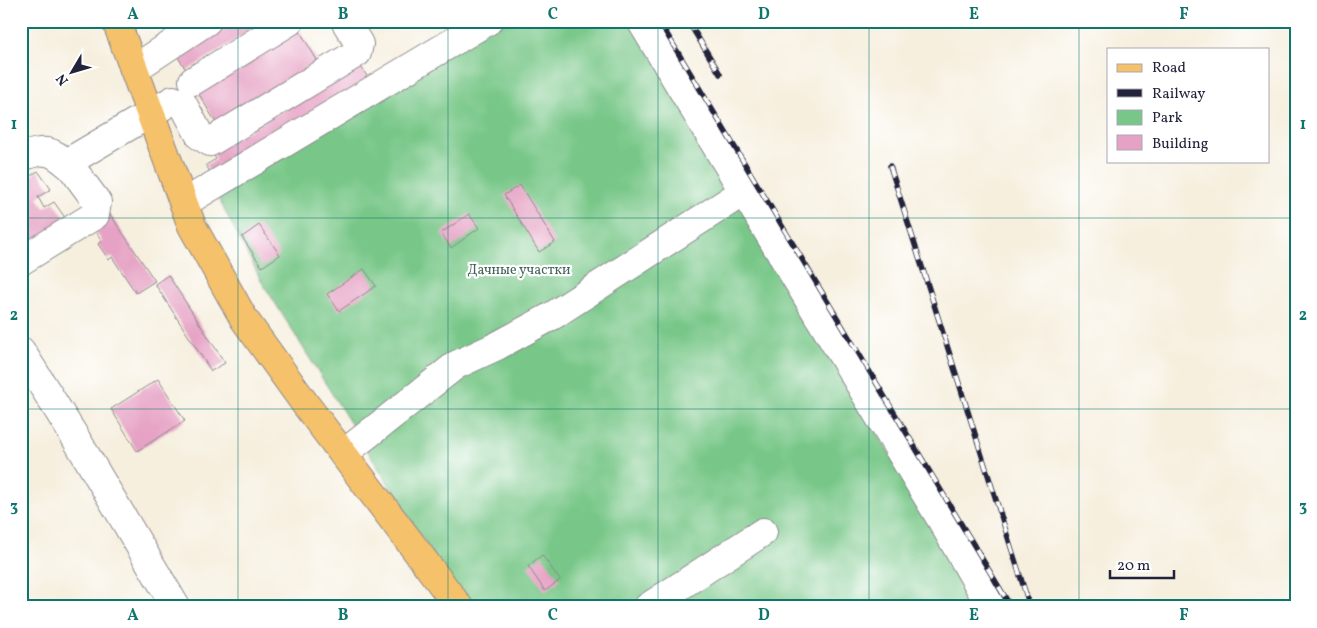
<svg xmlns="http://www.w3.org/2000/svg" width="1317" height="628" font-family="Vollkorn,serif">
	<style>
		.green { fill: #78c788; stroke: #4d7462 }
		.building { fill: #e6a2c4 }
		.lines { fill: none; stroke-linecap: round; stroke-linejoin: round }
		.minor-casing { stroke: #8c888c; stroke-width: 30 }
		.major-casing { stroke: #8c888c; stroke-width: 30 }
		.minor { stroke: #fff; stroke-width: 28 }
		.major { stroke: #f5c16b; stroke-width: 28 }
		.rail-casing { stroke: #22223b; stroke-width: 5.5 }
		.rail { stroke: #fff; stroke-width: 4; stroke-dasharray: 11; stroke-linecap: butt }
		.grid { fill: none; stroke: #0f766e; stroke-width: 1; stroke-opacity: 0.55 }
		.labels { text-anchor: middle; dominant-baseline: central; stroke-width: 4.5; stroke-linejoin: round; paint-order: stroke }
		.park-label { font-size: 14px; fill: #44645a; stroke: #fff }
		.neatline { fill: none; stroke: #0f766e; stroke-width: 2 }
		.grid-label { font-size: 16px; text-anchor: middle; font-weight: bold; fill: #0f766e }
	</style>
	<rect width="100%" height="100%" fill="#fff"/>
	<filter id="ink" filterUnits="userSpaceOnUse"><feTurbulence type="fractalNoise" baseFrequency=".02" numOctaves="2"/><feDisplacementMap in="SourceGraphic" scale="10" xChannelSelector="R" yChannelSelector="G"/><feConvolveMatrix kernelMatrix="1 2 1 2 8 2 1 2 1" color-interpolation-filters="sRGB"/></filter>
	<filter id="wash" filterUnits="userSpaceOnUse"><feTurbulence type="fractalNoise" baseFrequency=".0096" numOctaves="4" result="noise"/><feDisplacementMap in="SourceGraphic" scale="20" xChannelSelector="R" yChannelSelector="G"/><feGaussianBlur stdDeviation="1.12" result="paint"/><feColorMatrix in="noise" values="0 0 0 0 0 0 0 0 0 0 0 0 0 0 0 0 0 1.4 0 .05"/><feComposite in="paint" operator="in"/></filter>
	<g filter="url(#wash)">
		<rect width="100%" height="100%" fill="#f6efde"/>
		<path class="green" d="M496 21H632L981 607H474L446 576 262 282 212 186Z"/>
		<g id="blocks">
			<path class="building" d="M220 21H265L187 71 174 51Z
				M299 30 320 65 218 126 197 91Z
				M360 65 373 86 214 179 206 165 216 159 212 152Z
				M38 171 51 189 38 197 44 208 54 202 66 219 21 248V182Z
				M520 185 555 242 539 252 504 195Z
				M110 214 155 281 136 293 112 257 109 260 98 244 102 241 92 226Z
				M469 214 479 228 451 248 441 233Z
				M259 225 280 255 262 267 242 237Z
				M364 269 376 286 339 311 327 294Z
				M168 275 225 363 211 371 155 284Z
				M158 379 185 421 137 451 111 409Z
				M542 555 560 580 545 591 528 566Z"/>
		</g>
	</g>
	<g filter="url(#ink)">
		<use href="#blocks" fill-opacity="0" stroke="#8c888c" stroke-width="1"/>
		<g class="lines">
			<defs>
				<path id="minor" d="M641 21 942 521 991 607
					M134 69 207 21
					M193 81 290 21
					M21 157C48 148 51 150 72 168
					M184 203 488 21
					M21 261 95 215 97 202 72 168 75 158 173 100 183 104 200 136 210 142 357 53 359 44 345 21
					M21 351 75 437 176 607
					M343 454 456 365 497 346 552 316 743 192
					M648 607 763 532"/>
				<path id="major" d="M115 21 118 26 192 226 244 319 306 405 459 607"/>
			</defs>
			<use href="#minor" class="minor-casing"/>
			<use href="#major" class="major-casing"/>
			<use href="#minor" class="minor"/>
			<use href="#major" class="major"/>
			<defs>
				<path id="rail" d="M659 21 1011 607
					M688 21 720 74
					M890 166 1030 607"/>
			</defs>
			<use href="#rail" class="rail-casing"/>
			<use href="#rail" class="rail"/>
		</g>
	</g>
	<path class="grid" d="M238 21V607M448 21V607M658 21V607M869 21V607M1079 21V607M21 218H1296M21 409H1296"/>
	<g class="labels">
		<g class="park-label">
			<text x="519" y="270">Дачные участки</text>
		</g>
	</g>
	<rect width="1317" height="628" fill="none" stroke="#fff" stroke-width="55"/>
	<rect x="1107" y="48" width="162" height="115" fill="#ffffff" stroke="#a7a7b1"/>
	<rect x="1117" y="64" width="25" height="8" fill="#f5c16b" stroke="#a7a7b1"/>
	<text x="1152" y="72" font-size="15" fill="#22223b">Road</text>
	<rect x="1117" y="89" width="25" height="8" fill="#22223b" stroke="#a7a7b1"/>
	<text x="1152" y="98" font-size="15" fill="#22223b">Railway</text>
	<rect x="1117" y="110" width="25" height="15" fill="#78c788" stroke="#a7a7b1"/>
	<text x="1152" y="122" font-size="15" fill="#22223b">Park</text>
	<rect x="1117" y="135" width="25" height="15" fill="#e6a2c4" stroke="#a7a7b1"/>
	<text x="1152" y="148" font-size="15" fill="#22223b">Building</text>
	<g transform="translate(72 72) rotate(232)" stroke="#ffffff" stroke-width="4" paint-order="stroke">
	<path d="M0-4L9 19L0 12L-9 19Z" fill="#22223b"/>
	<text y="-8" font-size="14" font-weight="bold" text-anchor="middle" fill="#22223b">N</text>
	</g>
	<path d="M1110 570v8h64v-8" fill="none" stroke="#22223b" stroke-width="2.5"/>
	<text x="1117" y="570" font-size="15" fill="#22223b" stroke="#ffffff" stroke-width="4" paint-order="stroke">20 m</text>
	<rect x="28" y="28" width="1262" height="572" class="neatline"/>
	<g class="grid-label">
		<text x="133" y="19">A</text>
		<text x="343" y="19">B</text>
		<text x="553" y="19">C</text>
		<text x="764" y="19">D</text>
		<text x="974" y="19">E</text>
		<text x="1184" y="19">F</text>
		<text x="14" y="129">1</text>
		<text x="1303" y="129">1</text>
		<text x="14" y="320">2</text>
		<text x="1303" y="320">2</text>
		<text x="14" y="511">3</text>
		<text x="1303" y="511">3</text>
		<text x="133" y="620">A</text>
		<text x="343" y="620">B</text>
		<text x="553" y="620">C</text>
		<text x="764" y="620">D</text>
		<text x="974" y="620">E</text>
		<text x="1184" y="620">F</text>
	</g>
</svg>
